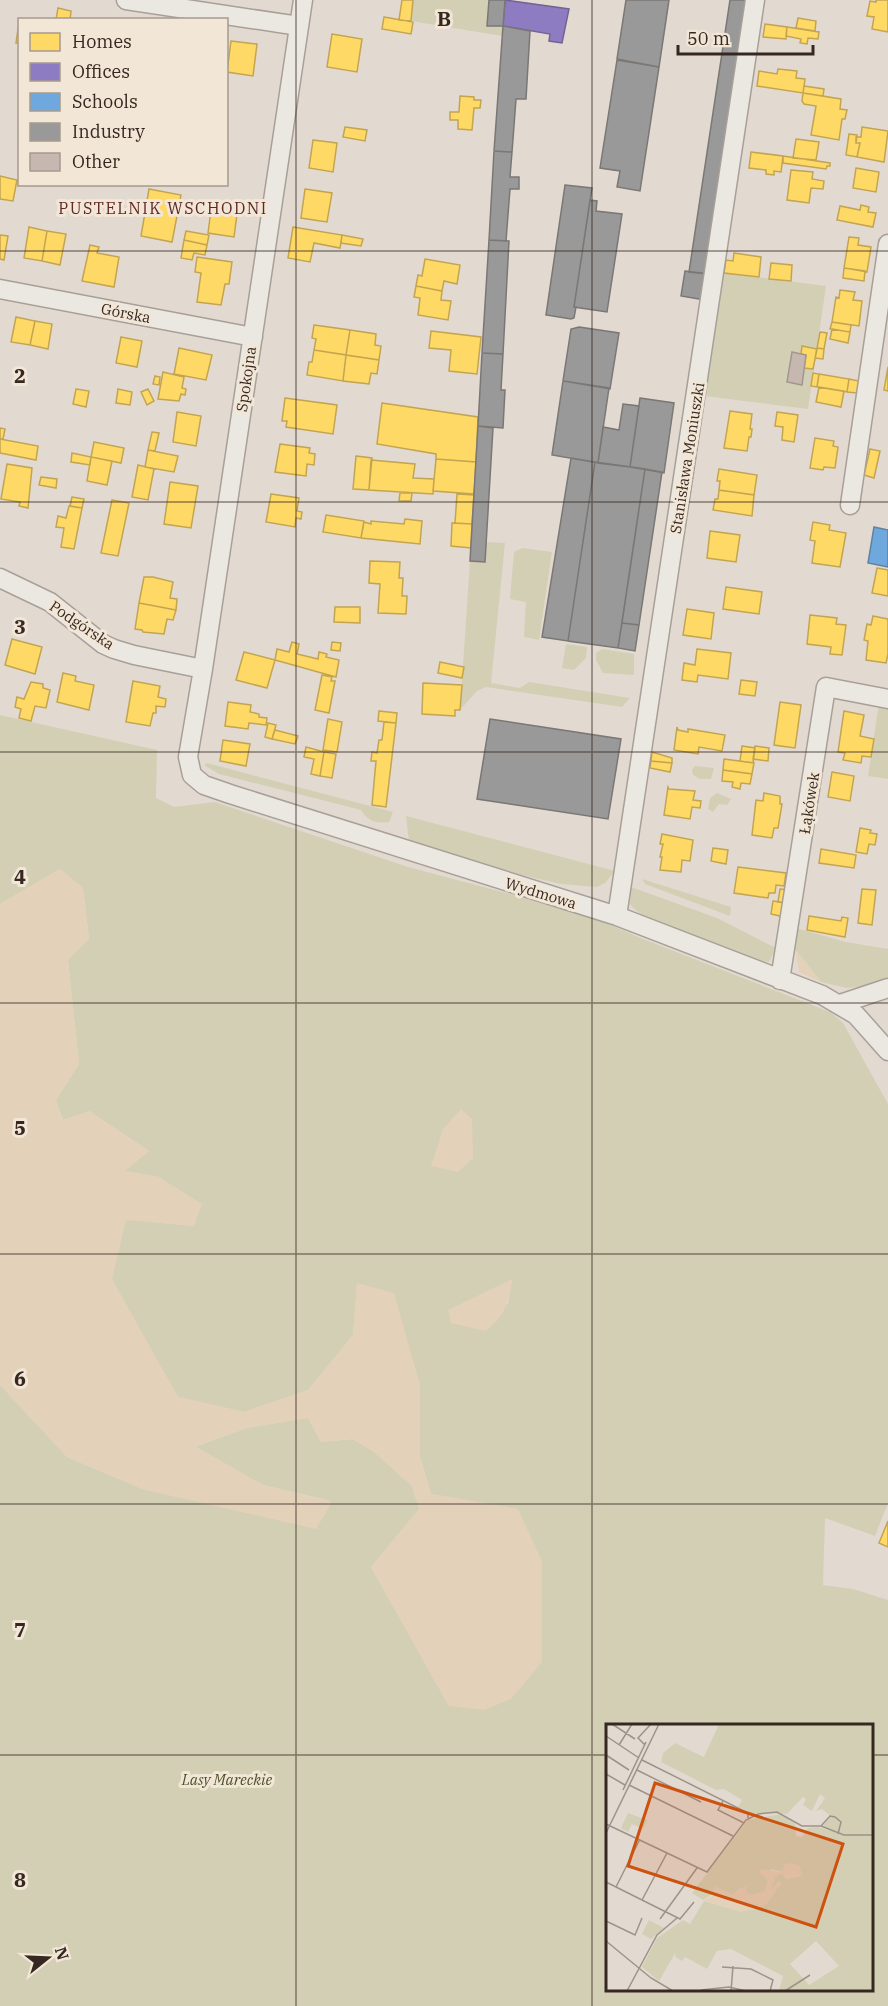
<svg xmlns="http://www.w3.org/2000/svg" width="888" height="2006" font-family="'IBM Plex Serif',serif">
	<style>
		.green { fill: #d3cfb4; fill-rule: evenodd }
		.sand { fill: #e3d1ba }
		.homes { fill: #ffd966; stroke: #c3a451; stroke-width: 1.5 }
		.offices { fill: #8e7cc3; stroke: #746392; stroke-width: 1.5 }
		.schools { fill: #6fa8dc; stroke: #5e82a4; stroke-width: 1.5 }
		.industry { fill: #999; stroke: #7b7775; stroke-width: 1.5 }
		.building { fill: #c6b8b1; stroke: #a2968f; stroke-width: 1.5 }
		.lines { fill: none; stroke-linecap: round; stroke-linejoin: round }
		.street-casing { stroke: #a8a098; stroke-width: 21 }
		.street { stroke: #ebe7e1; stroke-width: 18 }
		.grid { fill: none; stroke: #362821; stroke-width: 1.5; stroke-opacity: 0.55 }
		.labels { text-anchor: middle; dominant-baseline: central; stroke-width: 6; stroke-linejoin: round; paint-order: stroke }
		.street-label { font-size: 15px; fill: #362821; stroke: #f2e6d7 }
		.park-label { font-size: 15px; font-style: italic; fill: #4d512a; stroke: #f2e6d7 }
		.neighbourhood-label { font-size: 16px; letter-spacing: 1.5px; fill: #5f2825; stroke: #f2e6d7 }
		.inset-road { fill: none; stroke: #9d938a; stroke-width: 1.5 }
		.view { fill: #cd520f; fill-opacity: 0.15; stroke: #cd520f; stroke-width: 3 }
		.inset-edge { fill: none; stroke: #362821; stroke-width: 3 }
		.grid-label { font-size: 20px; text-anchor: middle; font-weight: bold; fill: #362821; stroke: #f2e6d7; stroke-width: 6; stroke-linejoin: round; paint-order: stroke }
	</style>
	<rect width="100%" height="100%" fill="#e2dad0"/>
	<path class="green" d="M413 0H505L502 36 411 21Z
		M724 273 826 286 808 409 705 396Z
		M486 542 505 543 491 683 520 688 529 682 630 698 622 707 486 687 477 691 460 710 470 561 485 562Z
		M522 548 552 552 539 640 524 637 526 602 510 599 514 552Z
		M566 644 587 647 586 658 574 670 562 668Z
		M602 649 634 654V675L603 673 596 660V653Z
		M879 703 888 704V779L868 776Z
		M0 715 157 750 156 798 174 807 215 802 408 867 521 897 607 923 638 937 830 1012 843 1023 888 1104V1503L875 1536 825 1518 823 1585 853 1589 888 1600V2006H0V1385L67 1457 145 1490 331 1501 263 1485 194 1447 247 1428 308 1418 321 1442 353 1439 374 1452 412 1486 419 1509 371 1567 449 1706 518 1509 431 1494 420 1456V1385L357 1284 353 1335 308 1390 244 1412 178 1397 111 1279 126 1219 193 1226 159 1177 124 1171 149 1151 89 1111 63 1121 56 1100 79 1064 68 960 89 938 83 888 60 869 0 904ZM512 1280 508 1304 467 1325 451 1323ZM608 1726H872V1990H608Z
		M207 763 393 812 389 822C376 824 368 821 361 810L219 774 204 765Z
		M695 766 714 768 711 779H700L693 775 692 770Z
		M717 793 731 799 727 805 719 804 713 812 708 809 710 798Z
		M406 816 615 871 605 883 597 887 561 884 517 874 409 842Z
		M642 879 731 907 730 916 645 884Z
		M631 887 717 918 776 948 769 962C734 956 653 932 630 904Z
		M796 928 846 942 888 949V978L881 985 847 988 821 982 795 949Z"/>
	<path class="sand" d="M60 869 83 888 89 938 68 960 79 1064 56 1100 62 1120 89 1111 149 1151 125 1171 159 1177 202 1204 194 1226 126 1220 112 1279 178 1397 244 1412 308 1390 353 1335 357 1283 394 1293 420 1385V1456L431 1494 518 1509 542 1561V1662L511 1699 484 1710 449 1706C422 1660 398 1613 371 1567L419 1509 412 1486 374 1452 352 1439 321 1442 308 1418 247 1428 195 1446 263 1485 332 1502 316 1529 145 1490 67 1457 0 1385V904Z
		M795 949 821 982 799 972Z
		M461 1109 472 1119 473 1158 458 1172 431 1166 443 1129Z
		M512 1279C508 1303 506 1315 486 1331L451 1323 448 1310Z"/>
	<path class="homes" d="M402 0H413L411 21 399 20Z
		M876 0H888V32L872 29 874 17 867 16 870 1 876 2Z
		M58 8 71 11 70 20H56Z
		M384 17 413 22 411 34 382 29Z
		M798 18 816 21 815 31 796 28Z
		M19 22H20V43H16Z
		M765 24 787 27 786 39 763 37Z
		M787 27 819 32 818 39 808 38 807 44 800 43 801 39 786 36Z
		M332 34 362 39 357 72 327 67Z
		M231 41 257 44 253 76 227 72Z
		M778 69 797 71 796 78 805 79 803 93 757 86 759 71 777 74Z
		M804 86 824 89 823 96 803 93Z
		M803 93 841 99 840 109 847 110 845 119H842L839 140 811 135 816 106 804 104 802 101Z
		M460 96 474 97V100H481L480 108H474L472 130 458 129V120H450V112H459Z
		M345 127 367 130 365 141 343 137Z
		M862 127 888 131 884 162 857 157 860 143H856V137H861Z
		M849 134 857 135 856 143H860L857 157 846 155Z
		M796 139 819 142 816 160 793 158Z
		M313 140 337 143 333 172 309 168Z
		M751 152 783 156 781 172 774 171V175L766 174V170L749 168Z
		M783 156 830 163V166H827L826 169 783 163Z
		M856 168 879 172 876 192 853 188Z
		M791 170 813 172 812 179 824 181 823 189 811 188 809 203 787 200Z
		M0 176 17 180 13 201 0 199Z
		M149 189 181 195 172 242 141 236Z
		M305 189 332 193 327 222 301 218Z
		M861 205 869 207 868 212 876 213 873 227 837 220 840 206 860 210Z
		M211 210 237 214 234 237 208 233Z
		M29 227 47 231 42 261 24 258Z
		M293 227 342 235 340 248 314 243 310 262 288 258Z
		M47 231 66 234 60 265 42 261Z
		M186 231 209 235 207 245 184 240Z
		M0 235 8 236 4 260 0 259Z
		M342 235 363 239 361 246 341 243Z
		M849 237 859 238 858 245 871 247 867 272 844 268Z
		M184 240 207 245 205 255 194 253 192 260 181 258Z
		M90 245 99 247 97 253 119 257 114 287 82 281Z
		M734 253 761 257 759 277 724 273 726 260 733 261Z
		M197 257 232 262 229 284H225L221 305 197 302 201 273 195 272Z
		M425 259 460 265 457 284 444 281 442 291 416 286 418 275 422 276Z
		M771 263 792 265 791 281 769 279Z
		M844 268 865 271 864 281 843 278Z
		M416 286 442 291 441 300 451 301 448 320 418 315 420 298 414 297Z
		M840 290 855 292 853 300 862 301 859 326 832 322 836 297 839 298Z
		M16 317 35 321 30 345 11 342Z
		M35 321 52 324 48 349 30 345Z
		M832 322 851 325 850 332 830 329Z
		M314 325 350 330 346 355 314 350 316 339 312 338Z
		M832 329 850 332 848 343 830 339Z
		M350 330 376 334 375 345 381 346 379 360 346 355Z
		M431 331 481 337 477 374 449 371 451 350 429 348Z
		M820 332 827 333 824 349 817 348Z
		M121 337 142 341 137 367 116 363Z
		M802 346 817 349 813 369 804 368 806 355 801 354Z
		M179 348 212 355 206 380 174 374Z
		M817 348 824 349 823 359 815 358Z
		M314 350 346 355 343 381 307 375 309 362H312Z
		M346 355 379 360 377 374 371 373 369 384 343 381Z
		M888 367V391L884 390Z
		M163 372 184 377 182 388 186 389 185 395 181 394 179 401 158 399Z
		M813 373 819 374 817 387 811 386Z
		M819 374 849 379 847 392 817 387Z
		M155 376 160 377 159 385 153 384Z
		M849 379 859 381 857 393 847 392Z
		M819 387 844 391 841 407 816 402Z
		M76 389 89 391 86 407 73 404Z
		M118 389 132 392 130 405 116 403Z
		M148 389 154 401 147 405 141 392Z
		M285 398 337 405 333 434 286 427 287 421H282Z
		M382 403 478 417 476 462 436 459V454L377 444Z
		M730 411 752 414 750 429H752L751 437H749L747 451 724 448Z
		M177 412 201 416 196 446 173 442Z
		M777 412 798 415 794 442 782 440 783 427 775 426Z
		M0 428 5 429 3 439H0Z
		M152 432 159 433 155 451 148 450Z
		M815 438 834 441 833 446 838 447 835 468 824 467 823 470 810 468Z
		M0 439 38 446 36 460 0 453Z
		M94 442 124 448 121 463 91 457Z
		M280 444 310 448 309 453 315 454 314 465 307 464 306 476 275 472Z
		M870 449 880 451 874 478 864 475Z
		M148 450 178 456 174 472 145 467Z
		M72 453 91 457 90 465 71 462Z
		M356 456 372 458 369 490 353 489Z
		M91 457 112 461 107 485 87 481Z
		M436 459 476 462 474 494 433 491Z
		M371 460 415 464 413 478 434 479 433 494 369 490Z
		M7 464 32 468 28 508 19 506 20 502 1 499Z
		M138 465 154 469 148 500 132 497Z
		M719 469 757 475 754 495 719 490 720 481H717Z
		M41 477 57 479 56 488 39 485Z
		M170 482 198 486 191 528 164 524Z
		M719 490 754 495 752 516 713 510 715 499H718Z
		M400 493H412L411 501H399Z
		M271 494 299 498 297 511 302 512 301 519 296 518 295 527 266 522Z
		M457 494 474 495 472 524 455 523Z
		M72 497 84 499 82 508 70 506Z
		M112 500 129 503 118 556 101 553Z
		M69 506 82 508 74 549 61 547 64 528 56 527 58 516 66 518Z
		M326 515 364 521 361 538 323 532Z
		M405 519 422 521 420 544 361 538 364 522 371 524V521L404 524Z
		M813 522 830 525 829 530 846 533 840 567 812 563 815 541 810 540Z
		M452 523 472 524 471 548 451 546Z
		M710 531 740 535 736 562 707 558Z
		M370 561 400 562 399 578H403L402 596H407L406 614 378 613 380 584 369 583Z
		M877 568 888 570V596L872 593Z
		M144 577H153L173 582 170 598 177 599 176 610 139 603Z
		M726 587 762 592 759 614 723 609Z
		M139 603 176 610 173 620 167 619 164 634 143 632 142 630 135 629Z
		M335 607H360V623L334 622Z
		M687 609 714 613 711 639 683 635Z
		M810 615 837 618 836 624 846 625 842 655 830 654 831 647 807 644Z
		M873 616 888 619V654L886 663 866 660 868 641 864 640 867 624 871 625Z
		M12 639 42 647 35 674 5 665Z
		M292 642 299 644 297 654 318 659 319 652 327 654 326 657 339 660 336 677 275 660 277 649 289 652Z
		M332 642 341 643 340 651 331 650Z
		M697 649 731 653 728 679 698 675 697 682 682 680 684 663 695 665Z
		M244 652 275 660 267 688 236 680Z
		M440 662 464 667 462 678 438 673Z
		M63 673 76 676 75 681 94 685 89 710 57 702Z
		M322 675 332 677 331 681H335L329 713 315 710Z
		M741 680 757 682 755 696 739 694Z
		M133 681 160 686 158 697 166 699 165 707 156 706V713H153L150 726 126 722Z
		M31 682 43 684V688L50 690 46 708 35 706 31 721 19 718 21 709 15 707 17 697 24 699Z
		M423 683 462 685 460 710H455V716L422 714Z
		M228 702 251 705 250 712 259 714V717L267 718 266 725 249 723 248 729 225 726Z
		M780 702 801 705 795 748 774 745Z
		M379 711 397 713 396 723 378 721Z
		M844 711 864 715 860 736 874 739 871 757 862 756 861 763 843 760 845 753 838 752Z
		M328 719 342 722 337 752 323 750Z
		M384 722 396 723 386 807 372 805 376 761H371L372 752 377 753 379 740H382Z
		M268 723 276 725 272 739 265 737Z
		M677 727 678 730 688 732V729L725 735 722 751 699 747 698 754 674 750Z
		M275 730 298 736 295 744 272 739Z
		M223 740 250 744 246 766 220 761Z
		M742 746 755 748 753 763 740 761Z
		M755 746 769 748 768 761 753 759Z
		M306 747 324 752 320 776 311 774 314 759 304 757Z
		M324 752 336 754 332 778 320 776Z
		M652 752 672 758V763L651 761Z
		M724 759 754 763 752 774 723 770Z
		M651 761 672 763 670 772 650 768Z
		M723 770 752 774 750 784 741 783 740 789 732 787 733 782 722 781Z
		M832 772 854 776 850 801 828 797Z
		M668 787 669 789 695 791 693 800 701 801 700 808 692 807 690 819 664 815Z
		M764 793 780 796V804H782L778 828H774L772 838 752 835 756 800 763 801Z
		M860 828 871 830 870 833 877 834 875 845 869 844 867 854 856 852Z
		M662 834 693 840 690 861 682 860 681 872 660 870 662 857H660L663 844H660Z
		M713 848 728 850 726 864 711 861Z
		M821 849 856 855 854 868 819 863Z
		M738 867 786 873 784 886 776 885 775 893H769L768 898 734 893Z
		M780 889 788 890 786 903 778 902Z
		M862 889 876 890 872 925 858 923Z
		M773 901 786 903 784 917 771 914Z
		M809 916 841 921 842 917 848 918 845 937 807 930Z
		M888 1521V1547L879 1543Z"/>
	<path class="offices" d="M505 0 569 9 562 43 549 41 550 34 503 26Z"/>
	<path class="schools" d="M874 527 888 530V567L868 563Z"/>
	<path class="industry" d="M489 0H505L503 26H487Z
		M626 0H669L659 67 617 59Z
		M730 0H749L708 274 689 272Z
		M503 26 530 31 526 99H516L512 152 494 151Z
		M617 60 659 67 640 191 617 187 620 171 600 168Z
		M494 151 512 152 510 177H519V189H510L506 241 489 240Z
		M565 185 592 188 574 307H576L574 318 571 319 546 315Z
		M590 200 597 201 596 211 622 214 607 312 574 307Z
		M489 240 509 241 503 354 482 353Z
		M685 271 708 274 704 300 681 296Z
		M579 327 619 333 610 389 563 381 571 329Z
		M482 353 503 354 501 390H505L503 428 478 426Z
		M563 381 609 388 598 463 552 455Z
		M640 398 674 403 664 473 630 467Z
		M623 404 639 406 630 467 598 463 603 427 619 430Z
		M478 426 493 428 485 562 470 561Z
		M571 458 595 462 568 641 542 637Z
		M595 462 645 469 618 648 568 641Z
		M645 469 662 472 639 625 622 623Z
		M622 623 639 625 635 651 618 648Z
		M490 719 621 739 608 819 477 799Z"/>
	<path class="building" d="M792 352 806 355 802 385 787 382Z"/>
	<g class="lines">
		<defs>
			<path id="street" d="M126 0 299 26
				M303 0 203 669 188 757 192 775 204 785 230 794 617 916 822 995 856 1015 888 1051
				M0 289 253 337
				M850 505 888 244
				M0 578 50 602 103 644 114 649 134 655 203 669
				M617 916 755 0
				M780 980 826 687 888 699
				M840 1004 888 988"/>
		</defs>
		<use href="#street" class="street-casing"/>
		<use href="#street" class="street"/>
	</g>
	<path class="grid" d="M296 0V2006M592 0V2006M0 251H888M0 502H888M0 752H888M0 1003H888M0 1254H888M0 1504H888M0 1755H608M872 1755H888"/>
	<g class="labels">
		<g class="street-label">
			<text transform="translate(126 313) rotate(11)">Górska</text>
			<text transform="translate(246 379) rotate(-82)">Spokojna</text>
			<text transform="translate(687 458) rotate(-81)">Stanisława Moniuszki</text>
			<text transform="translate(82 625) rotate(34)">Podgórska</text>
			<text transform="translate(809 803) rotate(-81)">Łąkówek</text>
			<text transform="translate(541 893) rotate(17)">Wydmowa</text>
		</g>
		<g class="park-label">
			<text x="227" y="1779">Lasy Mareckie</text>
		</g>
		<g class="neighbourhood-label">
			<text x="163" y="208">PUSTELNIK WSCHODNI</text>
		</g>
	</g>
	<g transform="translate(606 1724)">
		<rect width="267" height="267" fill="#e2dad0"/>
		<path d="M113 0H267V267H173L177 252 125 225 111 227 101 245 79 233 76 237 69 233 70 228 53 257 36 243 51 214 77 196 84 200 98 177 122 184 150 185 175 160 173 157 164 168V157L170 152 176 149 180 155 196 152 165 145 158 150 162 156 159 168 145 171 134 164 127 171 114 165 97 176 86 169 142 96 175 90 189 98 190 112 196 113 202 104 212 103 224 107 217 102 224 92 216 85 210 87 219 74 214 70 206 87 197 81 200 75 197 73 181 90 146 89 132 83 136 76 118 65 110 66 55 38 57 29 69 19 98 33ZM210 217 233 242 203 261 184 240ZM22 89 41 96 37 105 26 100 22 108 15 104ZM43 196 58 204 45 215 36 210Z" fill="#d3cfb4" fill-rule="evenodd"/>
		<path d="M185 139 194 142 196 152 180 155 176 149 170 152 164 168 173 157 175 159 161 180 150 185 134 188 97 176 107 172 108 162 127 171 141 160 140 168 145 171 158 168 162 156 153 148 155 145 175 148 179 140Z" fill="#e3d1ba"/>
		<path class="inset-road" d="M6 0 29 15M0 12 33 34M13 21 26 0M39 21 32 14 45 0M0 31 23 46M36 36 142 89V94M31 46 95 78M0 50 19 61M23 61 127 112M17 66 40 18M117 77 112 86 138 99M0 100 101 148 140 96 152 90 171 88 196 102H215L238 111H267M215 102 224 92 229 93 235 98 232 110M0 109 53 0M0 158 74 195 88 178M10 163 34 115M36 176 61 129M54 195 91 144M0 197 29 211 36 194M0 217 45 254 67 267M116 243 145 245 167 256 164 267M95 266 123 263 140 267M21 267 51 211 71 194M125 267 127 242M179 267 204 251"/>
		<path class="view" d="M49 59 237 120 210 203 22 142Z"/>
		<rect width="267" height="267" class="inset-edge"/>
	</g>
	<g class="grid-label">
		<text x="444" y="26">B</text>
		<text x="20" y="383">2</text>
		<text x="20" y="634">3</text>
		<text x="20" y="884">4</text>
		<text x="20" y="1135">5</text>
		<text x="20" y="1386">6</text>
		<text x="20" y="1637">7</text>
		<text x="20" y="1887">8</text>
	</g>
	<rect x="18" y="18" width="210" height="168" fill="#f2e6d7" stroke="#a79a8e" stroke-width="1.5"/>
	<rect x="30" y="33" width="30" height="18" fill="#ffd966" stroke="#a79a8e" stroke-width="1.5"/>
	<text x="72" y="48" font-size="18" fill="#362821">Homes</text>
	<rect x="30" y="63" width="30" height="18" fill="#8e7cc3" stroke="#a79a8e" stroke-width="1.5"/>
	<text x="72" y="78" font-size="18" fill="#362821">Offices</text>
	<rect x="30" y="93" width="30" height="18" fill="#6fa8dc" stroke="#a79a8e" stroke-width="1.5"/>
	<text x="72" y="108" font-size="18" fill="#362821">Schools</text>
	<rect x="30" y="123" width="30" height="18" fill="#999999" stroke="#a79a8e" stroke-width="1.5"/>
	<text x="72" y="138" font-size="18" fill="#362821">Industry</text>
	<rect x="30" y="153" width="30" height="18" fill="#c6b8b1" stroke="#a79a8e" stroke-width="1.5"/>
	<text x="72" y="168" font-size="18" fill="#362821">Other</text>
	<g transform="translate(48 1958) rotate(72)" stroke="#f2e6d7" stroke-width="4.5" paint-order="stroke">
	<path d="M0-4.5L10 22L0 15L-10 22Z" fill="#362821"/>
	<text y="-9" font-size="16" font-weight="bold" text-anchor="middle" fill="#362821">N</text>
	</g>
	<path d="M678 45v9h135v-9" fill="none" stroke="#362821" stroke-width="3"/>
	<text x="687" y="45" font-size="18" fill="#362821" stroke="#f2e6d7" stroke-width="4.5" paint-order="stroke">50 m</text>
</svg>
